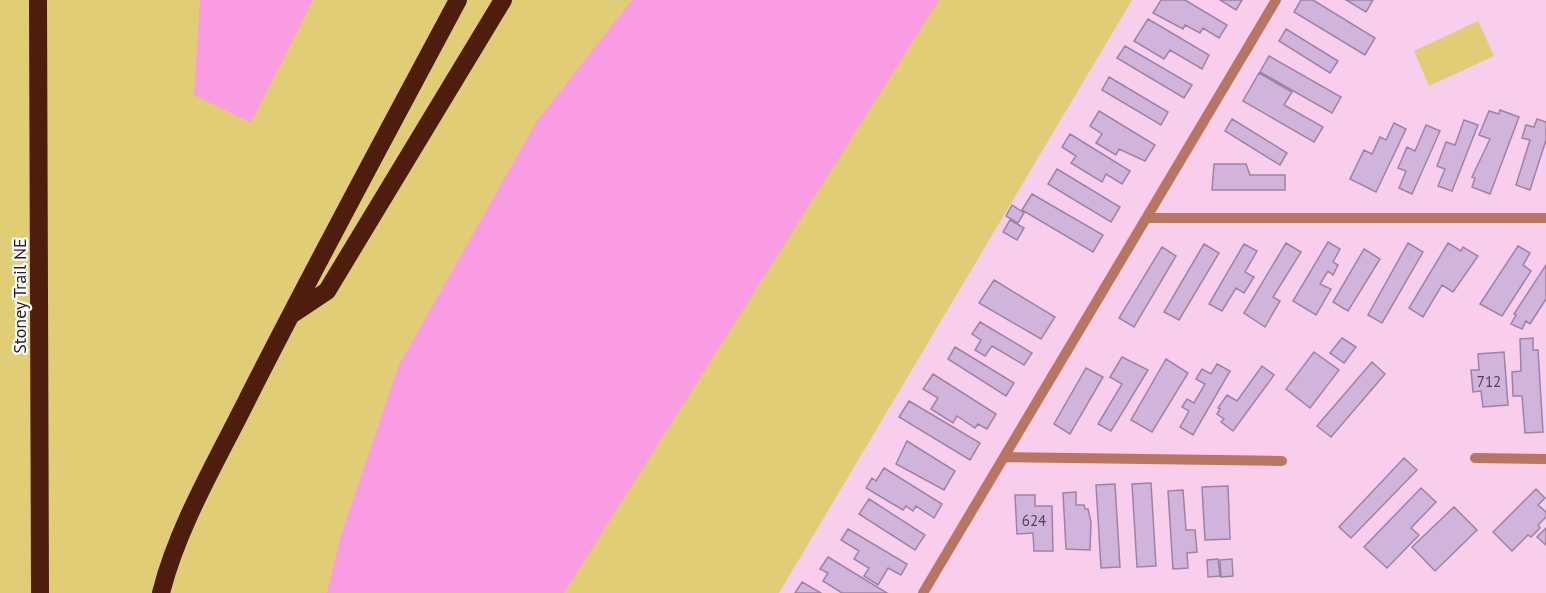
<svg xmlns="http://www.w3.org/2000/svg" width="1546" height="593" font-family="'PT Sans',sans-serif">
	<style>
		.green { fill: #e0cd75 }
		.water { fill: #fa9ce2 }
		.building { fill: #d1b4db; stroke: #9d82a7; stroke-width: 1.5 }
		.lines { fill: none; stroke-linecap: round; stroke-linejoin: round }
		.lane { stroke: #b87561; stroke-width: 10 }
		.highway { stroke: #4f1d0e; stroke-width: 18 }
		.labels { text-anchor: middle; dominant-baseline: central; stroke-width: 4.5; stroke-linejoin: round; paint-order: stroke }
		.number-label { font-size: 15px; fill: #534052 }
		.street-label { font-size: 18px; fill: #291a25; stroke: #fdfdfd }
	</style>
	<rect width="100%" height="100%" fill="#f9cdec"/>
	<path class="green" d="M0 0H1132L779 593H0Z
		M1478 21 1494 56 1429 86 1414 51Z"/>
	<path class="water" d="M200 0H313L251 123 194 95Z
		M632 0H939L564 593H327L341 535 399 365 537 121Z"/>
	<path class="building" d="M1161 0H1185L1227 25 1219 38 1203 28 1200 33 1185 25 1183 29 1153 13Z
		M1220 0H1242L1236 10Z
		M1301 0H1313L1375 38 1365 55 1294 12Z
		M1346 0H1373L1366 12Z
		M1148 19 1209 55 1202 69 1170 50 1164 59 1134 41Z
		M1286 29 1338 61 1330 73 1279 41Z
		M1125 46 1192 85 1184 98 1117 58Z
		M1269 56 1341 97 1332 113 1260 72Z
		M1259 73 1292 92 1284 105 1323 127 1314 142 1243 101Z
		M1109 77 1168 112 1161 125 1102 90Z
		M1500 110 1519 117 1490 194 1472 187 1475 178 1472 177 1490 139 1479 135 1489 111 1499 114Z
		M1099 111 1155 145 1145 161 1119 149 1116 155 1096 143 1102 134 1090 126Z
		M1232 119 1287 153 1280 165 1225 131Z
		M1537 119 1546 122V140L1530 190 1516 185 1530 140 1522 138 1526 125 1534 127Z
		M1464 120 1478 125 1452 191 1438 186 1445 169 1437 166 1446 142 1455 145Z
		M1394 123 1406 129 1376 192 1350 179 1364 150 1372 154 1380 137 1386 140Z
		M1426 125 1440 131 1412 194 1399 188 1406 171 1398 168 1407 147 1415 151Z
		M1070 134 1130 171 1122 184 1106 174 1102 182 1071 163 1076 156 1062 147Z
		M1214 164H1246L1250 175H1285V190H1212Z
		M1057 169 1120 207 1111 222 1048 184Z
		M1032 194 1103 235 1093 252 1022 210Z
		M1012 205 1024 213 1018 223 1006 216Z
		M1010 220 1024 228 1017 240 1003 232Z
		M1328 242 1340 249 1333 262 1338 265 1333 275 1328 271 1320 284 1331 289 1316 315 1293 301Z
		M1286 243 1301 252 1273 297 1280 301 1265 327 1244 313Z
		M1408 243 1423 252 1382 323 1368 315Z
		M1448 243 1461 251 1463 247 1478 256 1453 292 1442 285 1423 317 1409 308Z
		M1204 244 1219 253 1179 320 1164 312Z
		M1244 244 1257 251 1245 272 1254 277 1244 293 1236 288 1222 311 1209 304Z
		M1518 246 1530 253 1523 265 1531 271 1502 316 1480 304Z
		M1162 247 1176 256 1134 327 1119 318Z
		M1364 249 1380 259 1348 311 1333 302Z
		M1546 265V299L1530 324 1526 321 1522 329 1511 324 1516 315 1514 314Z
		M994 280 1055 317 1041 339 979 303Z
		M980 322 1032 353 1024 365 992 346 985 356 975 350 981 340 972 334Z
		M1342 338 1356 347 1344 363 1330 353Z
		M1533 338V350H1538L1543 432 1525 433 1522 396H1513L1512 372 1521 371 1520 339Z
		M955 347 1014 383 1006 396 948 359Z
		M1314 352 1339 370 1310 408 1286 389Z
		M1504 352 1508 405 1483 407 1481 391 1473 392 1471 370H1479L1478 354Z
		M1122 357 1148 370 1111 431 1098 424 1122 384 1110 377Z
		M1166 359 1188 373 1152 432 1131 420Z
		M1372 362 1385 374 1331 437 1317 426Z
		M1217 364 1230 371 1193 435 1180 427 1189 411 1182 407 1187 399 1194 403 1205 384 1196 379 1202 369 1211 374Z
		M1262 366 1274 375 1233 431 1221 422 1224 419 1217 414 1220 409 1218 408 1227 395 1237 401Z
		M1086 368 1103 377 1070 434 1054 424Z
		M933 374 996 414 987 429 978 424 975 428 957 416 953 423 931 409 938 398 923 389Z
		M909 401 980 443 970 460 899 417Z
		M907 441 955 471 944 490 896 464Z
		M1404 458 1417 470 1351 538 1339 527Z
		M884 468 942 504 934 518 916 506 913 511 906 506 903 510 866 488 872 478 876 481Z
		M1151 483 1156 566 1137 567 1132 484Z
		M1115 484 1120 567 1101 568 1096 485Z
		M1228 486 1230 539 1205 540 1202 487Z
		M1421 488 1436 502 1411 528 1419 535 1387 568 1364 547Z
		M1536 489 1545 498 1538 505 1546 512V517L1538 525 1540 528 1531 537 1528 535 1512 551 1493 532Z
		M1183 490 1186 530H1195L1197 552 1187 553 1188 568 1173 569 1168 491Z
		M1076 492V505H1084L1085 509H1088L1091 522 1090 550 1066 549 1063 493Z
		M1015 495H1035V506H1052L1053 551H1034L1033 533 1017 534Z
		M869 499 925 535 915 550 859 514Z
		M1454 507 1477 530 1435 571 1412 547Z
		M1546 528V545L1537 537Z
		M848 529 907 564 901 575 888 568 878 585 864 576 869 568 854 559 859 551 841 540Z
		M828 557 887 593H842L823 581 828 573 820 569Z
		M1218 559 1220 576 1208 577 1207 560Z
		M1232 559 1233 576 1221 577 1220 560Z
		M802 582 821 593H795Z"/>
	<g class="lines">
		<path class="lane" d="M1147 218H1546
			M1005 457 1282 461
			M1475 458 1546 459
			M923 593 1276 0"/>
		<path class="highway" d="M38 0 40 593
			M291 315 327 291 503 0
			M161 593C178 525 219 457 250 394 317 262 388 131 458 0"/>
	</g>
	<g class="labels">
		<g class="number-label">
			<text x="1489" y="381">712</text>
			<text x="1034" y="520">624</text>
		</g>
		<g class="street-label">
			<text transform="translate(19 296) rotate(-90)">Stoney Trail NE</text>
		</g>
	</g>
</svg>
